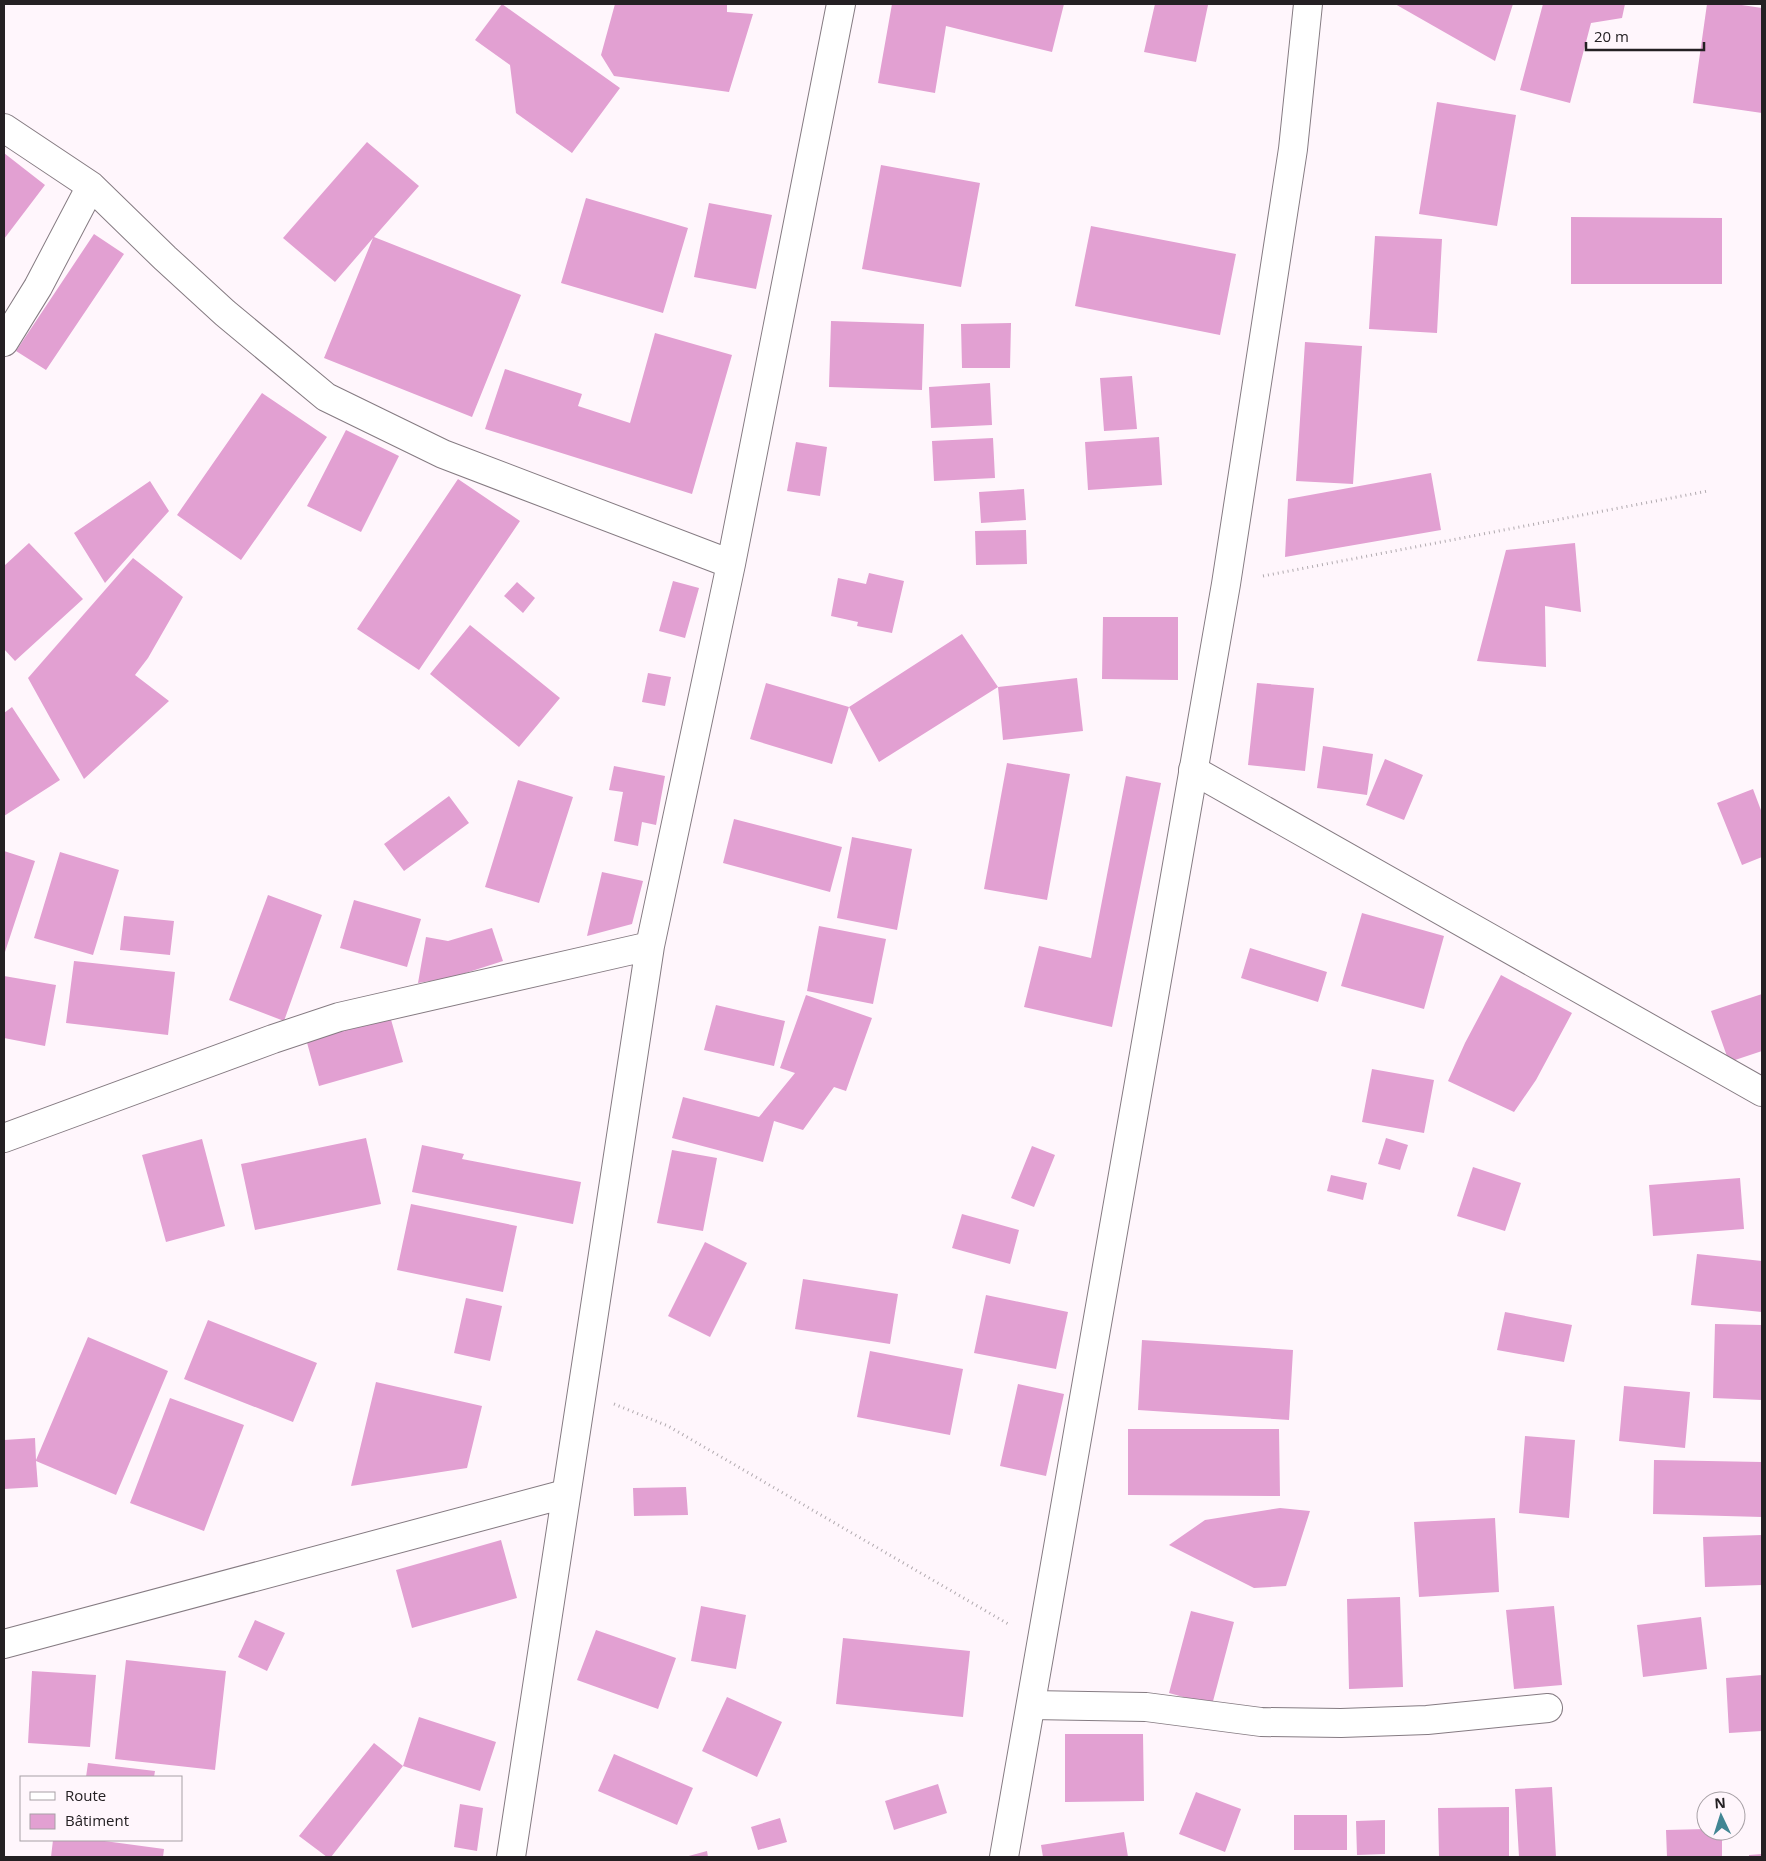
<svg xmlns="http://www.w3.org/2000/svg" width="1766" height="1861" font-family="'Open Sans',sans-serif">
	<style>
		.building { fill: #e2a0d2 }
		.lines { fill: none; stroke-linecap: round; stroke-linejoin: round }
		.minor-casing { stroke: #857b82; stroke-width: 30 }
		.tertiary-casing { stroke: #857b82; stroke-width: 30 }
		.path { stroke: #b1aaaf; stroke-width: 3; stroke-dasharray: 1 4; stroke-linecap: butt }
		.minor { stroke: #fff; stroke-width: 28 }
		.tertiary { stroke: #fff; stroke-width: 28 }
	</style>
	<rect width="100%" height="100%" fill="#fff6fc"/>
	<path class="building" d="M502 4 620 88 572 153 516 113 510 65 475 40Z
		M615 4H727V12L753 14 729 92 614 76 601 55Z
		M892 4H1064L1052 52 946 26 935 93 878 83Z
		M1155 4 1208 5 1196 62 1144 52Z
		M1395 4H1513L1495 61Z
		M1543 4H1625L1622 18 1591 23 1570 103 1520 90Z
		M1707 4H1735L1762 8V113L1693 103Z
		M1437 102 1516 115 1497 226 1419 214Z
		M367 142 419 186 374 237 521 295 472 417 324 358 373 238 335 282 283 238Z
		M4 153 45 185 4 239Z
		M881 165 980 183 961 287 862 269Z
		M586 198 688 228 663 313 561 283Z
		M709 203 772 215 756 289 694 277Z
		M1571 217 1722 218V284H1571Z
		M1091 226 1236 254 1220 335 1075 306Z
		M94 234 124 254 46 370 16 351Z
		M1375 236 1442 239 1437 333 1369 329Z
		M831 321 924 324 922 390 829 387Z
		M1011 323 1010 368H962L961 324Z
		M655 333 732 355 692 494 485 429 505 369 582 394 578 406 630 423Z
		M1305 342 1362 346 1353 484 1296 481Z
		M1132 376 1137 429 1104 431 1100 378Z
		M990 383 992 425 931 428 929 387Z
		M262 393 327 437 241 560 177 515Z
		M346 430 399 456 361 532 307 506Z
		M1159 437 1162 485 1088 490 1085 442Z
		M993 438 995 478 934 481 932 441Z
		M796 442 827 447 820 496 787 491Z
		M1431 473 1441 530 1285 557 1288 499Z
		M458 479 520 521 419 670 357 629Z
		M150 481 169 511 105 583 74 533Z
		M1024 489 1026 520 981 523 979 492Z
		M1026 530 1027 564 976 565 975 531Z
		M29 543 83 599 15 661 4 649V566Z
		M1575 543 1581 612 1545 606 1546 667 1477 661 1506 550Z
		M133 558 183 597 148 658 135 675 169 701 84 779 28 678Z
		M869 573 904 581 892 633 857 626 858 622 831 616 838 578 866 584Z
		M673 581 699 588 685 638 659 631Z
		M517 582 535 598 523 613 504 596Z
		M1103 617H1178V680L1102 679Z
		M470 625 560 698 519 747 430 674Z
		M962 634 998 687 879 762 849 707Z
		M648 673 671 677 665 706 642 702Z
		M1077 678 1083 731 1003 740 998 687Z
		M766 683 849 707 832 764 750 739Z
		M1257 683 1314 688 1305 771 1248 765Z
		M12 707 60 780 4 816V713Z
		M1323 746 1373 754 1367 795 1317 788Z
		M1385 759 1423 775 1404 820 1366 805Z
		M1007 763 1070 774 1047 900 984 889Z
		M614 766 665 776 656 825 642 822 638 846 614 841 623 792 609 790Z
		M1126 776 1161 783 1112 1027 1024 1007 1039 946 1091 958Z
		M518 780 573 797 539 903 485 887Z
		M1753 789 1762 813V857L1742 865 1717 803Z
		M449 796 469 823 404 871 384 844Z
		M734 819 842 847 830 892 723 863Z
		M852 837 912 849 897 930 837 918Z
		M4 851 35 861 4 955Z
		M60 852 119 870 93 955 34 938Z
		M602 872 643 881 632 924 587 936Z
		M268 895 322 915 284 1021 229 1000Z
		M354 900 421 919 407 967 340 948Z
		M1362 913 1444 936 1424 1009 1341 986Z
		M124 916 174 921 170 955 120 950Z
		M819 926 886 939 873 1004 807 991Z
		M492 928 503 961 450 978 418 983 426 937 448 941Z
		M1250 948 1327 972 1318 1002 1241 978Z
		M74 961 175 972 168 1035 66 1023Z
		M1501 975 1572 1013 1536 1080 1514 1112 1448 1081 1465 1043Z
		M4 976 56 985 45 1046 4 1038Z
		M1762 994V1051L1729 1062 1711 1011Z
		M806 995 872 1018 846 1091 834 1087 803 1130 774 1121 763 1162 672 1138 683 1097 759 1117 795 1073 780 1068Z
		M716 1005 785 1021 774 1066 704 1050Z
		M390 1016 403 1062 319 1086 306 1039Z
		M1372 1069 1434 1080 1424 1133 1362 1122Z
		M366 1138 381 1204 255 1230 241 1164Z
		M1386 1138 1408 1145 1400 1170 1378 1164Z
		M202 1139 225 1226 166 1242 142 1155Z
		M422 1145 464 1154 462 1159 581 1182 573 1224 412 1192Z
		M1032 1146 1055 1155 1034 1207 1011 1198Z
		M672 1150 717 1158 703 1231 657 1223Z
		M1473 1167 1521 1183 1505 1231 1457 1216Z
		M1331 1175 1367 1183 1363 1200 1327 1191Z
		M1740 1178 1744 1229 1653 1236 1649 1185Z
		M411 1204 517 1226 503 1292 397 1270Z
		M962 1214 1019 1230 1010 1264 952 1248Z
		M705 1242 747 1263 710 1337 668 1316Z
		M1697 1254 1762 1261V1312L1691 1305Z
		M803 1279 898 1294 890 1344 795 1329Z
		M986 1295 1068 1312 1056 1369 974 1353Z
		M466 1298 502 1306 490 1361 454 1353Z
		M1505 1312 1572 1325 1564 1362 1497 1350Z
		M208 1320 317 1363 293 1422 184 1379Z
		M1715 1324 1762 1325V1400L1713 1398Z
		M88 1337 168 1371 116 1495 36 1461 38 1487 4 1489V1440L35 1438 36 1460Z
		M1142 1340 1293 1350 1289 1420 1138 1410Z
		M870 1351 963 1369 950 1435 857 1417Z
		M376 1382 482 1406 467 1468 351 1486Z
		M1018 1384 1064 1394 1046 1476 1000 1466Z
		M1624 1386 1690 1392 1685 1448 1619 1441Z
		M170 1398 244 1425 204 1531 130 1503Z
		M1128 1429H1279L1280 1496 1128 1495Z
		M1525 1436 1575 1440 1569 1518 1519 1513Z
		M1654 1460 1762 1462V1517L1653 1514Z
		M686 1487 688 1515 634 1516 633 1488Z
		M1280 1508 1310 1511 1286 1586 1254 1588 1169 1545 1205 1520Z
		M1495 1518 1499 1592 1419 1597 1414 1522Z
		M1762 1535V1585L1705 1587 1703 1537Z
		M501 1540 517 1598 412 1628 396 1570Z
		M1400 1597 1403 1687 1349 1689 1347 1599Z
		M701 1606 746 1615 736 1669 691 1661Z
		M1554 1606 1562 1685 1514 1689 1506 1610Z
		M1191 1611 1234 1622 1212 1705 1169 1693Z
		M1701 1617 1707 1669 1643 1677 1637 1625Z
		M255 1620 285 1633 267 1671 238 1657Z
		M596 1630 676 1658 658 1709 577 1680Z
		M843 1638 970 1651 963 1717 836 1704Z
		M126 1660 226 1671 215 1770 115 1759Z
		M32 1671 96 1675 90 1747 28 1743Z
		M1762 1675V1731L1729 1733 1726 1678Z
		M727 1697 782 1722 757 1777 702 1751Z
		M419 1717 496 1742 480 1791 403 1766 331 1857H327L299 1836 374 1743 403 1766Z
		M1065 1734H1143L1144 1801 1065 1802Z
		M614 1754 693 1788 677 1825 598 1791Z
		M88 1763 155 1771 154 1777H86Z
		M938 1784 947 1813 894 1830 885 1801Z
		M1552 1787 1556 1857H1519L1515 1789Z
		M1196 1792 1241 1809 1225 1852 1179 1834Z
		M460 1804 483 1808 477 1851 454 1847Z
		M1509 1807V1857H1439L1438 1808Z
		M1294 1815H1347V1850H1294Z
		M780 1818 787 1842 758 1850 751 1827Z
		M1385 1820V1854L1357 1855 1356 1821Z
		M1706 1829V1831H1722V1857H1667L1666 1830Z
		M1124 1832 1128 1857H1043L1041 1845Z
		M53 1840H97L164 1849 163 1857H51Z
		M707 1851 708 1857H685Z
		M1762 1854V1857H1749V1855Z"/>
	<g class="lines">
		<defs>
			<path id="minor" d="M4 128 91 186 165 258 225 313 326 397 443 454 731 564
				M4 342 38 287 91 186
				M1193 770 1762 1092
				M4 1138 273 1039 339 1017 650 946
				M4 1644 565 1494
				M1031 1705 1146 1707 1261 1722 1341 1723 1427 1720 1548 1708
				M511 1857 650 946 731 564 841 4"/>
			<path id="tertiary" d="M1004 1857 1226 584 1293 149 1308 4"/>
		</defs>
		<use href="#minor" class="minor-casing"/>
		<use href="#tertiary" class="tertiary-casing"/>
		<path class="path" d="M1263 576 1708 491
			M614 1404 668 1426 1010 1625"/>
		<use href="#minor" class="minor"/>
		<use href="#tertiary" class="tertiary"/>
	</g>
	<rect width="1766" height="1861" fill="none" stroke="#242023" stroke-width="10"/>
	<rect x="20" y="1776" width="162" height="65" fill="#fff6fc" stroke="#a7a0a5"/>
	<rect x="30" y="1792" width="25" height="8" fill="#ffffff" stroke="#a7a0a5"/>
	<text x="65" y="1801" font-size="15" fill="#242023">Route</text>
	<rect x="30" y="1814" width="25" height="15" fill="#e2a0d2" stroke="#a7a0a5"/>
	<text x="65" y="1826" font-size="15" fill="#242023">Bâtiment</text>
	<g transform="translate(1721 1816) rotate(356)"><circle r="24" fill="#fff6fc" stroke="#a7a0a5"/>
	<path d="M0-4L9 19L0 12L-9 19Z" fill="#428694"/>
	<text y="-8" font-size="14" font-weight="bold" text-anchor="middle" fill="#242023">N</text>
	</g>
	<path d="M1586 42v8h118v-8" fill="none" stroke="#242023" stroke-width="2.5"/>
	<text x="1594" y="42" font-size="15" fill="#242023" stroke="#fff6fc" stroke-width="4" paint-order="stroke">20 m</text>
</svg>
